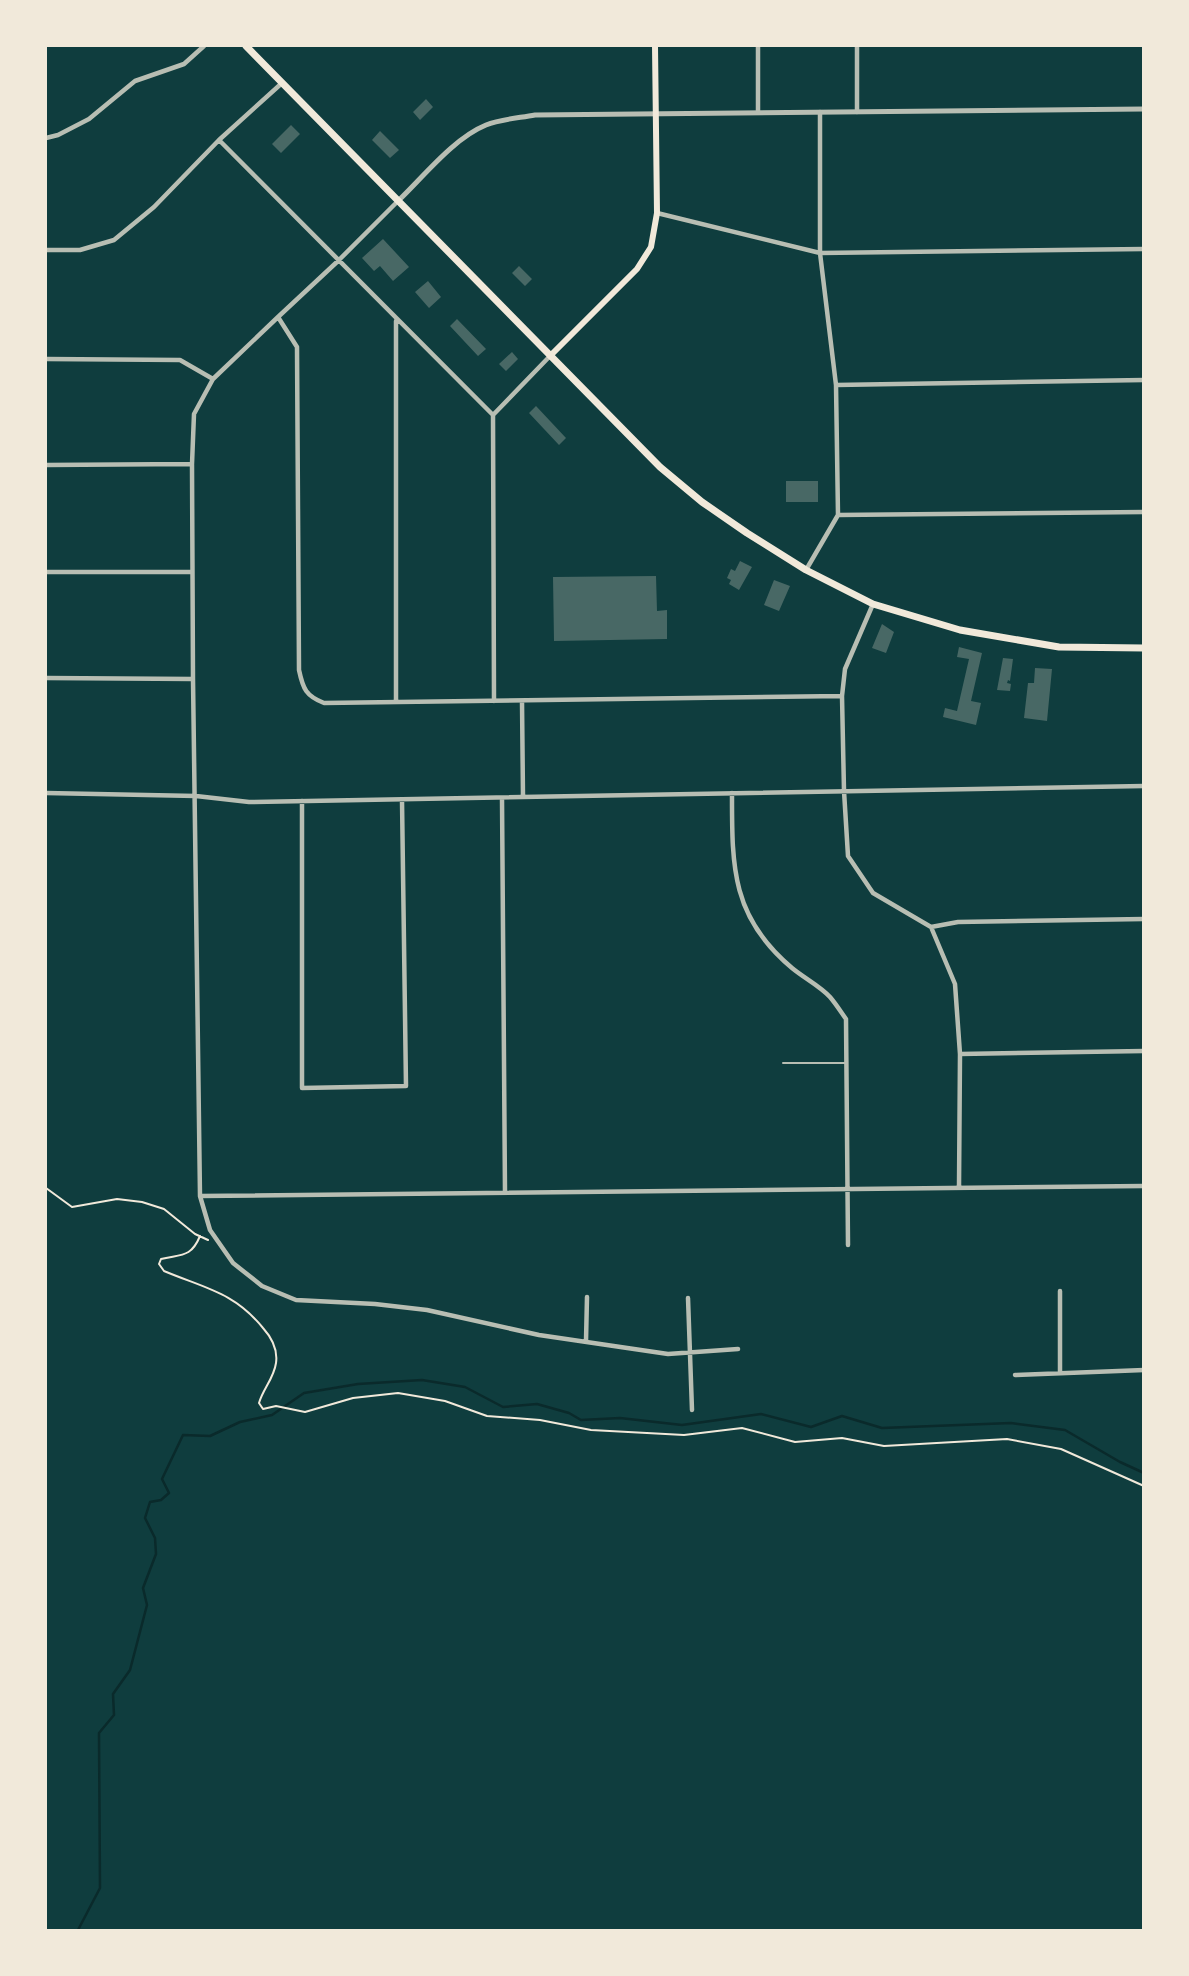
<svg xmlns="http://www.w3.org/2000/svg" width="1189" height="1976" font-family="Raleway,sans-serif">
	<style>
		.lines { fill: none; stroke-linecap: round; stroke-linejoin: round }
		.stream { stroke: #0a2a2b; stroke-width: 2.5 }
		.building { fill: #486865 }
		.path { stroke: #f1e9da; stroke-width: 2 }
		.service { stroke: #b8beb3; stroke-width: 2 }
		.minor { stroke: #b8beb3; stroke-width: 4.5 }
		.tertiary { stroke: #b8beb3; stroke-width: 5 }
		.secondary { stroke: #f1e9da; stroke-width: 6 }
		.primary { stroke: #f1e9da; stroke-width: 7 }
	</style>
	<rect width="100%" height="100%" fill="#0f3d3e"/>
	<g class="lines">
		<path class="stream" d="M78 1930 100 1888 99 1733 114 1715 113 1694 130 1670 147 1605 143 1588 156 1554 155 1538 145 1518 150 1502 161 1500 169 1493 162 1479 183 1435 210 1436 240 1422 272 1415 304 1393 358 1384 422 1380 465 1387 503 1407 537 1404 569 1413 581 1420 620 1418 682 1425 761 1414 811 1427 842 1416 882 1428 1011 1423 1065 1430 1120 1462 1144 1473"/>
	</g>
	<path class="building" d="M426 99 433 107 420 120 413 112Z
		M291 125 300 134 281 153 272 144Z
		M380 131 399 150 390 158 372 140Z
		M383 239 409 267 393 281 380 266 374 271 362 258Z
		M519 266 532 279 525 286 512 273Z
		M428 281 441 297 429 308 415 292Z
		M457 319 486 349 478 356 450 326Z
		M512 352 518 359 506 371 499 364Z
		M536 406 566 438 559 445 529 413Z
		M786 481H818V502H786Z
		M740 561 752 567 739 590 729 584 731 580 727 578 731 569 735 571Z
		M656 576 657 611 667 610V639L554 641 553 577Z
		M774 580 790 586 779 611 764 605Z
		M882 624 894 632 886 653 872 648Z
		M959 647 982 653 971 701 981 703 976 725 943 717 945 708 957 711 969 659 957 657Z
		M1003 658 1013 659 1010 681 1008 680 1007 683 1011 684 1010 691 997 690Z
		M1035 668 1052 669 1047 721 1024 718 1028 683H1034Z"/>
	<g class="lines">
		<path class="path" d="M46 1188 72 1207 117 1199 142 1202 164 1209 195 1234 208 1240
			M200 1236C191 1258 181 1254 161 1259L159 1264 164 1271C204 1288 234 1292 263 1328 272 1338 278 1349 276 1363 274 1378 263 1389 259 1403L263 1409 276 1406 305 1412 353 1398 398 1393 445 1401 487 1416 540 1420 591 1430 684 1435 742 1428 795 1442 842 1438 884 1446 1007 1439 1061 1449 1144 1486"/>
		<path class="service" d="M783 1063H846"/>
		<path class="minor" d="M758 46V112
			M857 46V112
			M46 138 58 135 89 119 135 81 184 64 204 46
			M219 140 493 415 494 701
			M398 201 338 261 278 317 297 347 299 670C303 689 306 696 324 703L842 696
			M657 213 820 253 1144 249
			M46 250H80L114 240 154 207 219 140 282 83
			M278 317 213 379 194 414 192 464 193 679 200 1196 210 1230 233 1263 262 1286 296 1300 375 1304 427 1310 539 1335 668 1354 738 1349
			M396 321V702
			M46 359 180 360 213 379
			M836 385 1144 380
			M493 415 550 356
			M46 465 192 464
			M838 515 1144 512
			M806 570 838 515 836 385 820 253V112
			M46 572H192
			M873 604 845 669 842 696 844 791 848 856 873 893 931 927 955 984 960 1054 959 1187
			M46 678 193 679
			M522 701 523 797
			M46 793 196 796 249 802 1144 786
			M732 793C732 866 731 917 792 968 804 978 820 986 830 997 836 1004 841 1012 846 1019L848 1245
			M502 798 505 1193
			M302 801V1088L406 1086 402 800
			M931 927 958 922 1144 919
			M960 1054 1144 1051
			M200 1196 1144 1186
			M1060 1291V1372
			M688 1298 692 1410
			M586 1341 587 1297
			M1015 1375 1144 1370"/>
		<path class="tertiary" d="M399 200C424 176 454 138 486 125 501 119 519 118 535 115L1144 109"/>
		<path class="secondary" d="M550 356 637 269 651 247 657 213 655 46"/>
		<path class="primary" d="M246 46 660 467 702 502 747 533 806 570 873 604 960 630 1059 647 1144 648"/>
	</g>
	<rect width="1189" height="1976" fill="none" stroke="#f1e9da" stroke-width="94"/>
</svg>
